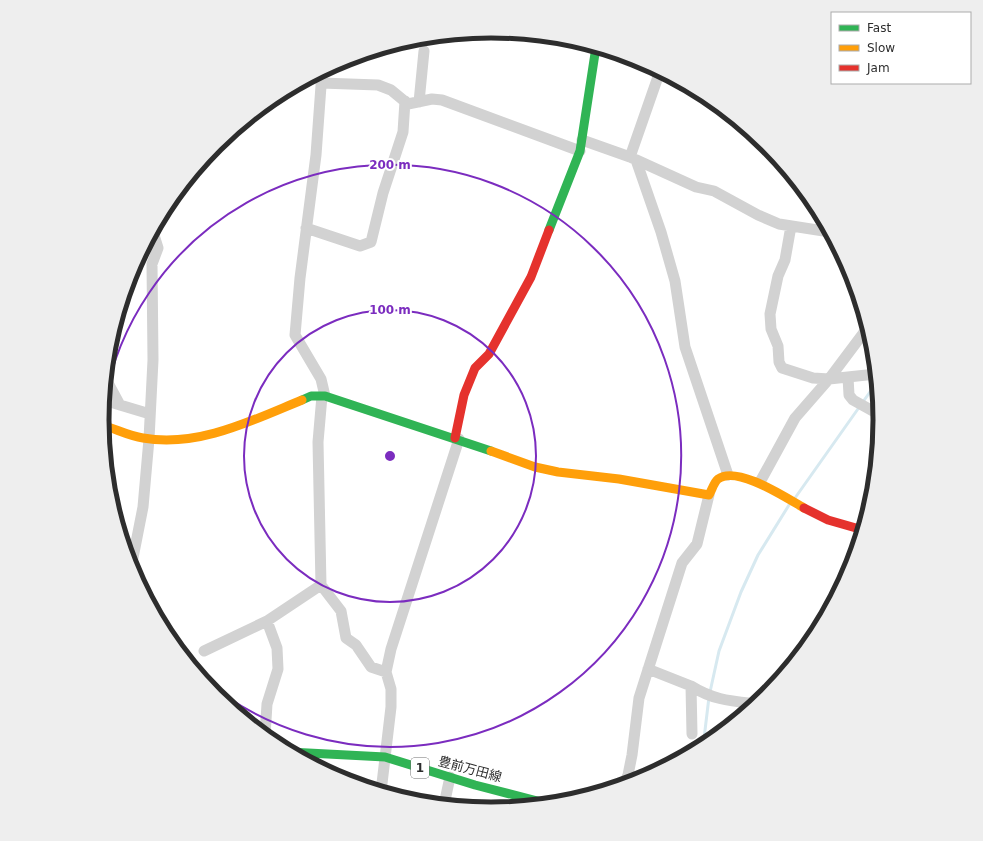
<svg xmlns="http://www.w3.org/2000/svg" width="983" height="841" font-family="'DejaVu Sans','Noto Sans JP',sans-serif">
	<style>
		.lines { fill: none; stroke-linecap: round; stroke-linejoin: round }
		.stream { stroke: #d7e9f0; stroke-width: 3 }
		.street { stroke: #d2d2d2; stroke-width: 11 }
		.fast { stroke: #30b455; stroke-width: 9 }
		.slow { stroke: #ff9f0a; stroke-width: 9 }
		.jam { stroke: #e5322d; stroke-width: 9 }
		.ring { fill: none; stroke: #7b2cbf; stroke-width: 2 }
		.labels { text-anchor: middle; dominant-baseline: central; stroke-width: 4; stroke-linejoin: round; paint-order: stroke }
		.shield { fill: #fff; stroke: #6c6c6c; stroke-width: 1 }
		.shield-label { font-size: 12px; font-weight: bold; fill: #2d2d2d }
		.street-label { font-size: 13px; fill: #2d2d2d; stroke: #fff }
		.rim { fill: none; stroke: #2d2d2d; stroke-width: 5 }
		.centre { fill: #7b2cbf; stroke: #fff; stroke-width: 2 }
		.ring-label { font-size: 12px; text-anchor: middle; font-weight: bold; fill: #7b2cbf; stroke: #fff; stroke-width: 4; stroke-linejoin: round; paint-order: stroke }
	</style>
	<rect width="100%" height="100%" fill="#fff"/>
	<g class="lines">
		<path class="stream" d="M795 498 877 382
			M710 692 719 651 741 592 758 555 789 505
			M703 747 709 697"/>
		<path class="street" d="M322 72 316 155 300 278 295 335 321 379 325 396
			M321 83 378 85 391 90 408 104 432 99 442 100 580 151
			M419 102 424 51
			M582 140 630 157 696 187 714 191 758 215 779 224 830 232
			M630 157 660 71
			M636 160 661 232 675 281 685 347 728 475
			M791 226 785 260 778 276 770 314 771 329 778 346 779 362 782 368 813 378 829 379 868 327
			M306 228 360 246 371 242 383 193 403 132 405 101
			M848 377 849 395 853 400 880 415
			M106 379 120 405 150 414
			M322 396 318 442 321 585 341 611 346 638 356 645 371 667 386 672
			M104 400 120 405
			M760 482 795 418 829 379 876 374
			M131 568 143 507 149 439 153 360 152 264 158 248 153 232
			M204 651 267 621 321 585
			M648 669 691 686 692 734
			M691 686C713 700 731 701 757 704
			M265 736 267 704 278 669 277 648 267 621
			M623 786 628 775 632 755 639 698 682 563 697 544 709 495
			M381 792 391 707V689L386 672 391 649 459 439
			M444 805 450 777"/>
		<path class="fast" d="M549 230 580 151 596 47
			M302 400 311 396H325L491 451
			M289 752 385 757 475 785 549 804"/>
		<path class="slow" d="M102 425C116 429 129 436 143 438 198 448 253 420 302 400
			M491 451 535 467 558 472 619 479 709 495C712 490 714 482 718 479 737 465 786 498 804 508"/>
		<path class="jam" d="M455 438 464 395 475 368 489 354 531 277 549 230
			M804 508 828 520 863 530"/>
	</g>
	<g class="ring">
		<circle cx="390" cy="456" r="146"/>
		<path d="M104 403A291 291 0 1 1 201 677"/>
	</g>
	<g class="labels">
		<rect class="shield" x="411" y="758" width="18" height="20" rx="3"/>
		<g class="shield-label">
			<text x="420" y="768">1</text>
		</g>
		<g class="street-label">
			<text transform="translate(470 769) rotate(15)">豊前万田線</text>
		</g>
	</g>
	<path d="M0 0H983V841H0ZM109 420a382 382 0 1 1 764 0a382 382 0 1 1-764 0Z" fill="#eee" fill-rule="evenodd"/>
	<path class="rim" d="M109 420a382 382 0 1 1 764 0a382 382 0 1 1-764 0Z"/>
	<circle cx="390" cy="456" r="6" class="centre"/>
	<g class="ring-label">
		<text x="390" y="169">200 m</text>
		<text x="390" y="314">100 m</text>
	</g>
	<rect x="831" y="12" width="140" height="72" fill="#ffffff" stroke="#ababab"/>
	<rect x="839" y="25" width="20" height="6" fill="#30b455" stroke="#ababab"/>
	<text x="867" y="32" font-size="12" fill="#2d2d2d">Fast</text>
	<rect x="839" y="45" width="20" height="6" fill="#ff9f0a" stroke="#ababab"/>
	<text x="867" y="52" font-size="12" fill="#2d2d2d">Slow</text>
	<rect x="839" y="65" width="20" height="6" fill="#e5322d" stroke="#ababab"/>
	<text x="867" y="72" font-size="12" fill="#2d2d2d">Jam</text>
</svg>
